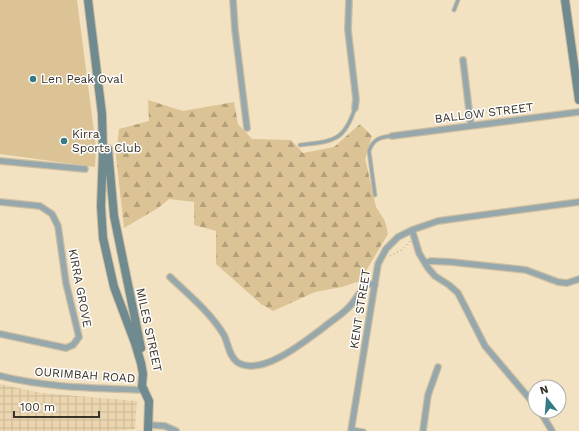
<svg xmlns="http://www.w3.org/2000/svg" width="579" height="431" font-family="'Work Sans',sans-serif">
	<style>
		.industrial { fill: url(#industrial-grid) }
		.forest { fill: url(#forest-firs) }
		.pitch { fill: #dbc395 }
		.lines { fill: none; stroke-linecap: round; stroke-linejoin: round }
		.lane-casing { stroke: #cebfa2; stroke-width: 5 }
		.street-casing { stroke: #cebfa2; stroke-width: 8 }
		.secondary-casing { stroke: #cebfa2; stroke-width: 10 }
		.path { stroke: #9e917a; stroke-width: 1; stroke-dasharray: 1 3; stroke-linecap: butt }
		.lane { stroke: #96a8ab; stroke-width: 3 }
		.street { stroke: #96a8ab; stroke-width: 5.5 }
		.secondary { stroke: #708b90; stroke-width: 8 }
		.poi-dot { fill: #357b86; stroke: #fff; stroke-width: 1.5 }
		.labels { text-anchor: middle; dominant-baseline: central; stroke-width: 3; stroke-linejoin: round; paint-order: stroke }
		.poi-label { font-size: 12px; fill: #383125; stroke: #fff; text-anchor: start }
		.street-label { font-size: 12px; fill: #383125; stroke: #fff }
	</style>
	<defs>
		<pattern id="industrial-grid" width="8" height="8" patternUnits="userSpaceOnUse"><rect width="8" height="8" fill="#ebd5ae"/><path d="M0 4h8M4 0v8" fill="none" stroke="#cab796"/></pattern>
		<pattern id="forest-firs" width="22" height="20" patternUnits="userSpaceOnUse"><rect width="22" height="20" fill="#dbc395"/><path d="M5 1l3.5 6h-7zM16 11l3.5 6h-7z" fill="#b39f79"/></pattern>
	</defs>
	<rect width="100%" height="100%" fill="#f3e2c1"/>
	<path class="industrial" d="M0 384 41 393 137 401 135 429 110 431H0Z"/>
	<path class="forest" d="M148 100 183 111 234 102 238 124 252 139 291 140 303 153 334 147 360 124 372 136 365 158 376 207 385 221 388 234 360 281 342 287 315 292 273 311 261 304 216 264V231L194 225V202L169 199 158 208 124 228 116 156 119 129 149 121Z"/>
	<path class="pitch" d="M0 0H77L96 147 95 167 0 154Z"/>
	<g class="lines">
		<defs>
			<path id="lane" d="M454 10 458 0
				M300 145C333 141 344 142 355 108
				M375 195 369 151C373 139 380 137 392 136
				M352 429 364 431"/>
			<path id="street" d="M233 0 235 30 247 128
				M349 0 348 30 356 99 355 108
				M463 60 471 126
				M392 136 579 112
				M0 161 85 169
				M0 202 40 206 52 214 58 226 66 283 79 337 73 345 66 348 0 334
				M412 230 419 253 428 268 435 276 449 285 458 293 485 346 535 405
				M425 263 431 261 451 262 526 270 558 282 567 283 579 279
				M170 277C189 295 210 312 224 335 228 343 229 356 237 362 261 378 305 341 323 328 331 321 340 316 347 309 355 302 359 292 366 285L368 284 375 285
				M0 376C48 388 95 388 145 390
				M540 411 552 431
				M149 425 165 426 176 431
				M351 431 378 264 386 249 398 237 412 230 438 221 579 202
				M423 431 428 395 438 367"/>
			<path id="secondary" d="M88 0 102 114 103 151 101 206 103 238 114 287 135 343 141 363 143 374 142 386 149 401 148 431
				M565 0 579 100
				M108 149 114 216 141 348"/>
		</defs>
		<use href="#lane" class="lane-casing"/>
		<use href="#street" class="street-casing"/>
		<use href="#secondary" class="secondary-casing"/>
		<path class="path" d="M390 256 402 250 410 241"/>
		<use href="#lane" class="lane"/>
		<use href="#street" class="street"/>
		<use href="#secondary" class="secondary"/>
	</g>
	<g class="poi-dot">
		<circle cx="33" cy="79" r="4"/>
		<circle cx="64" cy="141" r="4"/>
	</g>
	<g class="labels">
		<g class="poi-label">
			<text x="41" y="79">Len Peak Oval</text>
			<text x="72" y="134">Kirra<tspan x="72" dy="14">Sports Club</tspan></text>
		</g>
		<g class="street-label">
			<text transform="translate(484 113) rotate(-7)">BALLOW STREET</text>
			<text transform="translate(80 288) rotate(79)">KIRRA GROVE</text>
			<text transform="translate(360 309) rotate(-81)">KENT STREET</text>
			<text transform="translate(149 330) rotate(78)">MILES STREET</text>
			<text transform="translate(85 375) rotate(4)">OURIMBAH ROAD</text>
		</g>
	</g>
	<g transform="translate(547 399) rotate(343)"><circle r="19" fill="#ffffff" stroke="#afada8"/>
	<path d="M0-3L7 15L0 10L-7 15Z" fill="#357b86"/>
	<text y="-6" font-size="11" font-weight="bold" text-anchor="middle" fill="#383125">N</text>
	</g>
	<path d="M14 411v6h85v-6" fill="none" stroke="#383125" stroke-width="2"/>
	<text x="20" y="411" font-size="12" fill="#383125" stroke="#ffffff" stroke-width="3" paint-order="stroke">100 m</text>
</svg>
